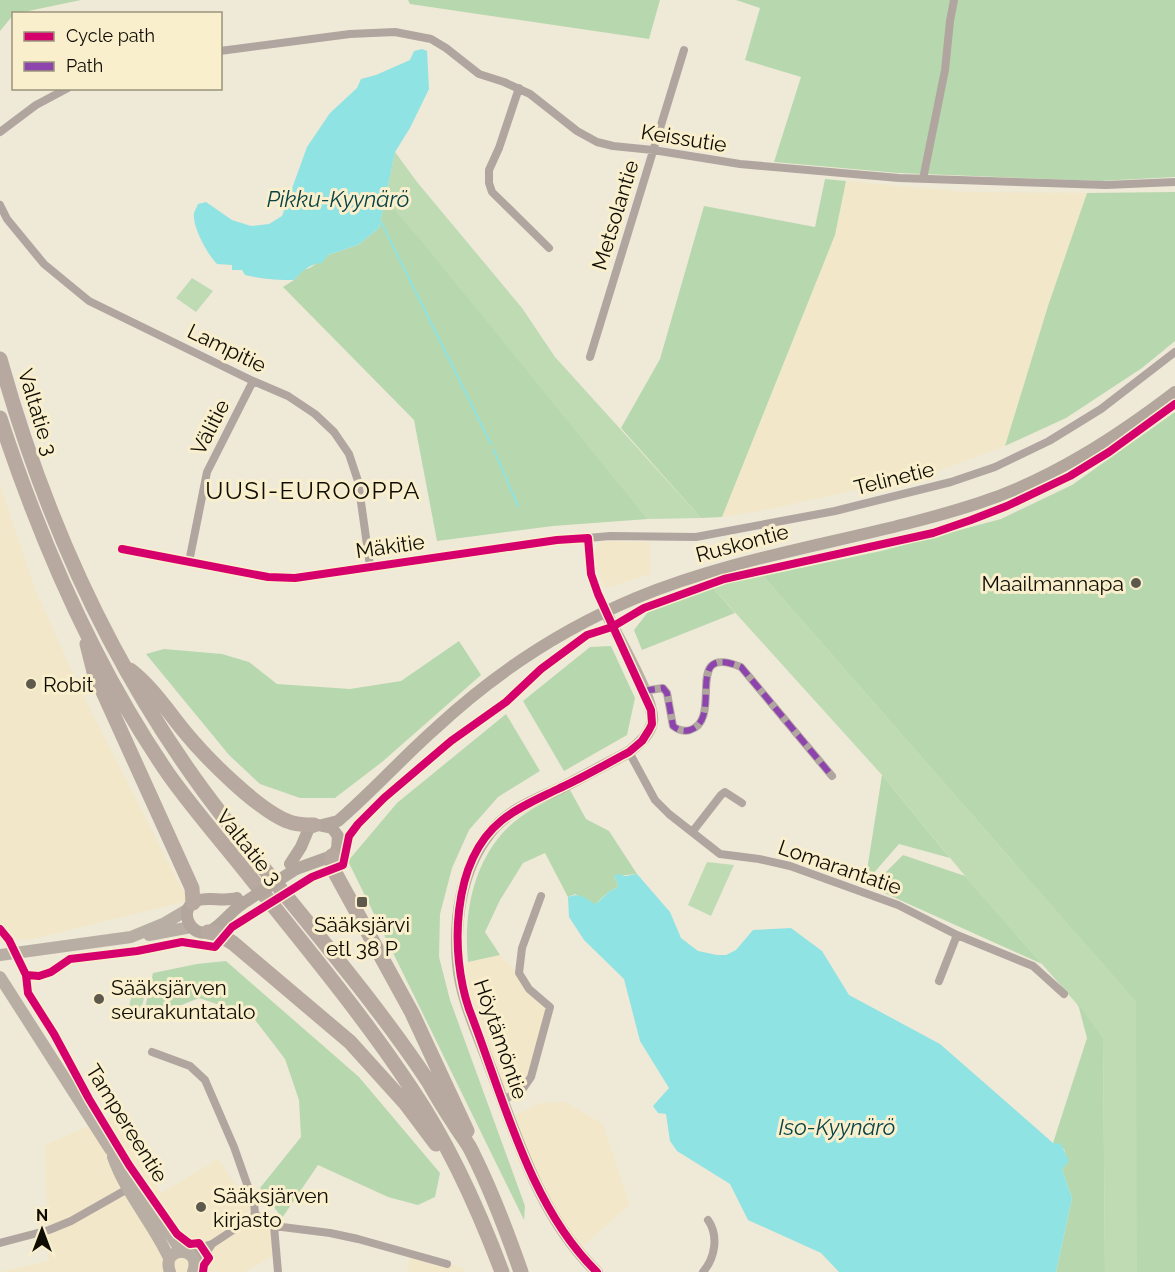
<svg xmlns="http://www.w3.org/2000/svg" width="1175" height="1272" font-family="Raleway,sans-serif">
	<style>
		.built { fill: #f2e8c9 }
		.green { fill: #bedbb4 }
		.forest { fill: #b7d8ae }
		.water { fill: #90e3e3 }
		.lines { fill: none; stroke-linecap: round; stroke-linejoin: round }
		.stream { stroke: #90e3e3; stroke-width: 2 }
		.street { stroke: #b1a5a0; stroke-width: 8 }
		.secondary { stroke: #b9aea4; stroke-width: 12 }
		.primary { stroke: #b3a69c; stroke-width: 12 }
		.highway { stroke: #b7a99f; stroke-width: 15 }
		.primary-bridge { stroke: #b3a69c; stroke-width: 12 }
		.quiet { stroke: #8e44ad; stroke-width: 6; stroke-dasharray: 12 6; stroke-linecap: butt }
		.cycleway-casing { stroke: #f9efcd; stroke-width: 11 }
		.cycleway { stroke: #d6006c; stroke-width: 8 }
		.poi-dot { fill: #5d594d; stroke: #f9efcd; stroke-width: 2 }
		.labels { text-anchor: middle; dominant-baseline: central; stroke-width: 6; stroke-linejoin: round; paint-order: stroke }
		.street-label { font-size: 21px; fill: #0f0c03; stroke: #f9efcd }
		.poi-label { font-size: 21px; fill: #0f0c03; stroke: #f9efcd; text-anchor: start }
		.water-label { font-size: 22px; font-style: italic; fill: #074245; stroke: #f9efcd }
		.quarter-label { font-size: 24px; letter-spacing: 1.5px; fill: #0f0c03; stroke: #f9efcd }
	</style>
	<rect width="100%" height="100%" fill="#efe9d7"/>
	<path class="built" d="M846 181 965 192 1091 193 1048 306 1005 446 933 473 765 510 722 517 835 235Z
		M0 485 36 591 84 697 188 901 33 939 18 940 0 922Z
		M603 541 650 542 651 574 606 588 596 568 595 549 598 544Z
		M500 955 550 1007 531 1077 503 1100 458 965Z
		M565 1102 603 1124 630 1204 577 1251 572 1244 509 1118 540 1103Z
		M112 1116 161 1193 218 1159 255 1213 274 1226 278 1253 244 1272H0L48 1261 45 1145Z
		M412 1254 461 1267 467 1272H406Z"/>
	<path class="green" d="M395 152 417 182 522 308 555 357 701 518 648 519 385 198Z
		M192 278 213 291 196 312 176 298Z
		M763 576 1137 1003V1272H1105L1103 1038 1076 1003 965 876 882 775 711 586Z
		M707 862 734 865 711 916 688 905Z
		M147 985 139 1019 127 1015 134 986Z"/>
	<path class="forest" d="M0 0H81L14 14 0 31Z
		M408 0H660L649 39 410 4Z
		M736 0H1175V177L1100 181 898 173 774 162 801 77 745 60 760 8Z
		M825 179 846 181 835 235 722 517 701 518 621 428 660 359 704 206 815 227Z
		M1175 192V341L1142 368 1066 418 1005 446 1048 306 1087 193Z
		M385 198 422 242 648 519 553 526 437 541 414 420 283 287 294 280 303 270 310 268 328 255 358 245 379 228Z
		M1175 412V1272H1137L1136 1002 763 576 881 551 1001 519 1072 485Z
		M711 586 735 613 642 650 634 630 648 612Z
		M459 641 481 675 382 762 335 798H300L260 784 229 755 146 654 164 649 222 654 249 662 277 684 350 689 401 681Z
		M611 646 635 698 627 735 564 771 523 701 590 647Z
		M506 714 540 771 498 797 469 830 452 868 440 914 439 957 450 1000 525 1206 524 1220 348 861 397 803Z
		M882 775 950 858 899 844 865 883Z
		M570 790 586 819 609 831 637 874 614 876 618 884 617 888C608 890 602 899 594 905L575 894 568 897 545 853 523 863 500 900 485 932 500 955 468 962C463 912 474 856 514 822 531 808 551 799 570 790Z
		M903 855 965 876 1042 964 871 887Z
		M226 961 359 1077 440 1173 435 1197 418 1205 388 1197 318 1165 282 1218 260 1188 301 1137 299 1100 285 1059 252 1016 199 998 142 1021 153 973 197 964Z
		M1078 1004 1103 1038 1105 1272H1056L1072 1198 1062 1169 1068 1161 1064 1149 1053 1143 1087 1038Z"/>
	<path class="water" d="M422 49 427 51 429 89 410 128 395 152 379 228 358 245 328 255 322 263C311 263 301 272 294 280 277 280 262 279 245 275L242 270H232V265L217 264C208 255 192 227 194 213 195 210 197 207 198 204L206 202 232 220 251 226 269 224 282 216 307 147 330 113 357 88 361 79 376 75 410 60 414 51Z
		M617 874 626 876 637 874 670 912 681 938 698 951 717 955H726L736 950 753 930 791 928 822 951 849 995 940 1044 1053 1143 1061 1144 1069 1161 1062 1169 1072 1198 1056 1272H839L821 1253 748 1220 730 1184 677 1151 670 1141 666 1114 658 1113 653 1106 669 1088 640 1041 624 979 584 940 569 917 568 897C580 892 585 898 595 904 603 899 608 890 617 888L618 884 614 876Z"/>
	<g class="lines">
		<path class="stream" d="M381 222 491 444
			M494 450 518 506"/>
		<path class="street" d="M220 51 350 34 395 32 431 39 446 48 479 74 504 82 530 94 577 131 597 142 613 146 653 150 740 164 899 178 1106 185 1175 182
			M519 88 499 148 489 170V183L492 192 549 248
			M0 132 36 105 68 88
			M923 179 945 70 950 21 954 0
			M0 205 7 219 44 264 89 301 253 381 288 396 315 414 334 432 349 454 358 481 370 566
			M590 357 684 50
			M588 538 610 536 696 537 835 511 951 482 995 467 1049 441 1101 409 1175 352
			M122 549 268 577 295 578 557 540 588 538 591 574 606 612
			M189 562 207 472 253 381
			M643 691 663 688 667 693 673 726C678 730 683 732 690 730 725 719 681 642 741 667L832 776
			M629 752 655 800 669 814 720 854 759 859 790 866 898 905 957 935 1033 966 1064 994
			M693 831 721 795 725 792 742 803
			M939 981 957 935
			M152 1052 190 1066 205 1080 234 1147 254 1204 255 1213 253 1217 212 1244 202 1247 190 1254
			M503 1100 522 1090 531 1077 550 1007 529 989 519 973 522 948 541 896
			M255 1213 262 1222 274 1226 330 1233 358 1239 447 1264
			M274 1226 278 1272
			M0 1243 49 1230 71 1221 131 1187
			M194 1261 206 1253 212 1244
			M703 1272C715 1258 719 1236 708 1220"/>
		<path class="secondary" d="M149 935 191 927
			M0 955 131 937 165 923 187 910
			M0 977 110 1149 126 1167 181 1251
			M113 1157C126 1194 153 1223 169 1258
			M170 1272C160 1245 203 1245 193 1272
			M597 1272C539 1216 517 1137 489 1064 477 1031 461 999 458 964 454 920 461 870 489 834 506 811 535 800 561 788 584 776 606 764 629 752 638 744 649 736 652 723 656 700 616 636 606 612"/>
		<path class="primary" d="M322 825 338 821C372 792 402 758 436 728 495 673 562 629 636 598 747 552 866 540 979 503 1050 480 1116 437 1175 392
			M290 864 301 847 309 828 318 825 332 828 338 836 337 849 332 856 296 869
			M237 898C224 902 207 896 196 901 177 909 191 940 210 931 222 925 230 912 242 904"/>
		<path class="highway" d="M0 359C43 513 108 660 203 790 276 889 360 979 428 1081 436 1095 444 1109 453 1122 459 1133 468 1142 473 1154 492 1192 507 1232 521 1272
			M0 418C41 543 94 666 169 775 194 810 223 843 250 877 305 946 362 1014 411 1088 449 1144 478 1208 502 1272
			M87 644 94 672 192 888 193 903
			M130 670C152 687 167 710 184 731 206 758 257 809 287 821 296 825 306 825 314 825
			M332 856 333 869 412 1013 467 1131
			M208 932 218 934 233 943 350 1042 406 1104 436 1144"/>
		<path class="primary-bridge" d="M242 904 296 869"/>
		<path class="quiet" d="M643 691 663 688 667 693 673 726C678 730 683 732 690 730 725 719 681 642 741 667L832 776"/>
		<defs>
			<path id="cycleway" d="M122 549 268 577 295 578 557 540 588 538 591 574 598 594 651 710 652 724 649 730 642 741 629 752C606 764 584 777 560 788 540 798 518 807 501 821 451 862 450 954 469 1009 503 1096 529 1206 597 1272
				M0 929 9 940 26 975 28 993 54 1034 89 1099 129 1165 177 1234 190 1244 199 1243 209 1258 204 1265 203 1272
				M26 975 39 976 51 972 70 959 137 951 182 942 215 947 232 927 312 877 343 865 349 836 358 824 384 798 451 741 506 702 541 669 587 635 612 627 644 608 724 579 933 533 971 520 1007 506 1070 476 1109 452 1175 404"/>
		</defs>
		<use href="#cycleway" class="cycleway-casing"/>
		<use href="#cycleway" class="cycleway"/>
	</g>
	<g class="poi-dot">
		<circle cx="1136" cy="583" r="6"/>
		<circle cx="31" cy="684" r="6"/>
		<rect x="356" y="896" width="12" height="12" rx="3"/>
		<circle cx="99" cy="999" r="6"/>
		<circle cx="201" cy="1207" r="6"/>
	</g>
	<g class="labels">
		<g class="street-label">
			<text transform="translate(684 138) rotate(9)">Keissutie</text>
			<text transform="translate(615 215) rotate(-73)">Metsolantie</text>
			<text transform="translate(227 348) rotate(26)">Lampitie</text>
			<text transform="translate(38 412) rotate(73)">Valtatie 3</text>
			<text transform="translate(210 427) rotate(-63)">Välitie</text>
			<text transform="translate(894 478) rotate(-14)">Telinetie</text>
			<text transform="translate(742 543) rotate(-15)">Ruskontie</text>
			<text transform="translate(390 546) rotate(-8)">Mäkitie</text>
			<text transform="translate(249 847) rotate(51)">Valtatie 3</text>
			<text transform="translate(840 867) rotate(19)">Lomarantatie</text>
			<text transform="translate(501 1039) rotate(71)">Höytämöntie</text>
			<text transform="translate(127 1123) rotate(58)">Tampereentie</text>
		</g>
		<g class="poi-label">
			<text x="1124" y="583" text-anchor="end">Maailmannapa</text>
			<text x="43" y="684">Robit</text>
			<text x="362" y="924" text-anchor="middle">Sääksjärvi<tspan x="362" dy="24">etl 38 P</tspan></text>
			<text x="111" y="987">Sääksjärven<tspan x="111" dy="24">seurakuntatalo</tspan></text>
			<text x="213" y="1195">Sääksjärven<tspan x="213" dy="24">kirjasto</tspan></text>
		</g>
		<g class="water-label">
			<text x="338" y="199">Pikku-Kyynärö</text>
			<text x="837" y="1127">Iso-Kyynärö</text>
		</g>
		<g class="quarter-label">
			<text x="313" y="490">UUSI-EUROOPPA</text>
		</g>
	</g>
	<rect x="12" y="12" width="210" height="78" fill="#f9efcd" stroke="#9b947c" stroke-width="1.5"/>
	<rect x="24" y="32" width="30" height="9" fill="#d6006c" stroke="#9b947c" stroke-width="1.5"/>
	<text x="66" y="42" font-size="18" fill="#0f0c03">Cycle path</text>
	<rect x="24" y="62" width="30" height="9" fill="#8e44ad" stroke="#9b947c" stroke-width="1.5"/>
	<text x="66" y="72" font-size="18" fill="#0f0c03">Path</text>
	<g transform="translate(42 1230)" stroke="#f9efcd" stroke-width="4.5" paint-order="stroke">
	<path d="M0-4.5L10 22L0 15L-10 22Z" fill="#0f0c03"/>
	<text y="-9" font-size="16" font-weight="bold" text-anchor="middle" fill="#0f0c03">N</text>
	</g>
</svg>
